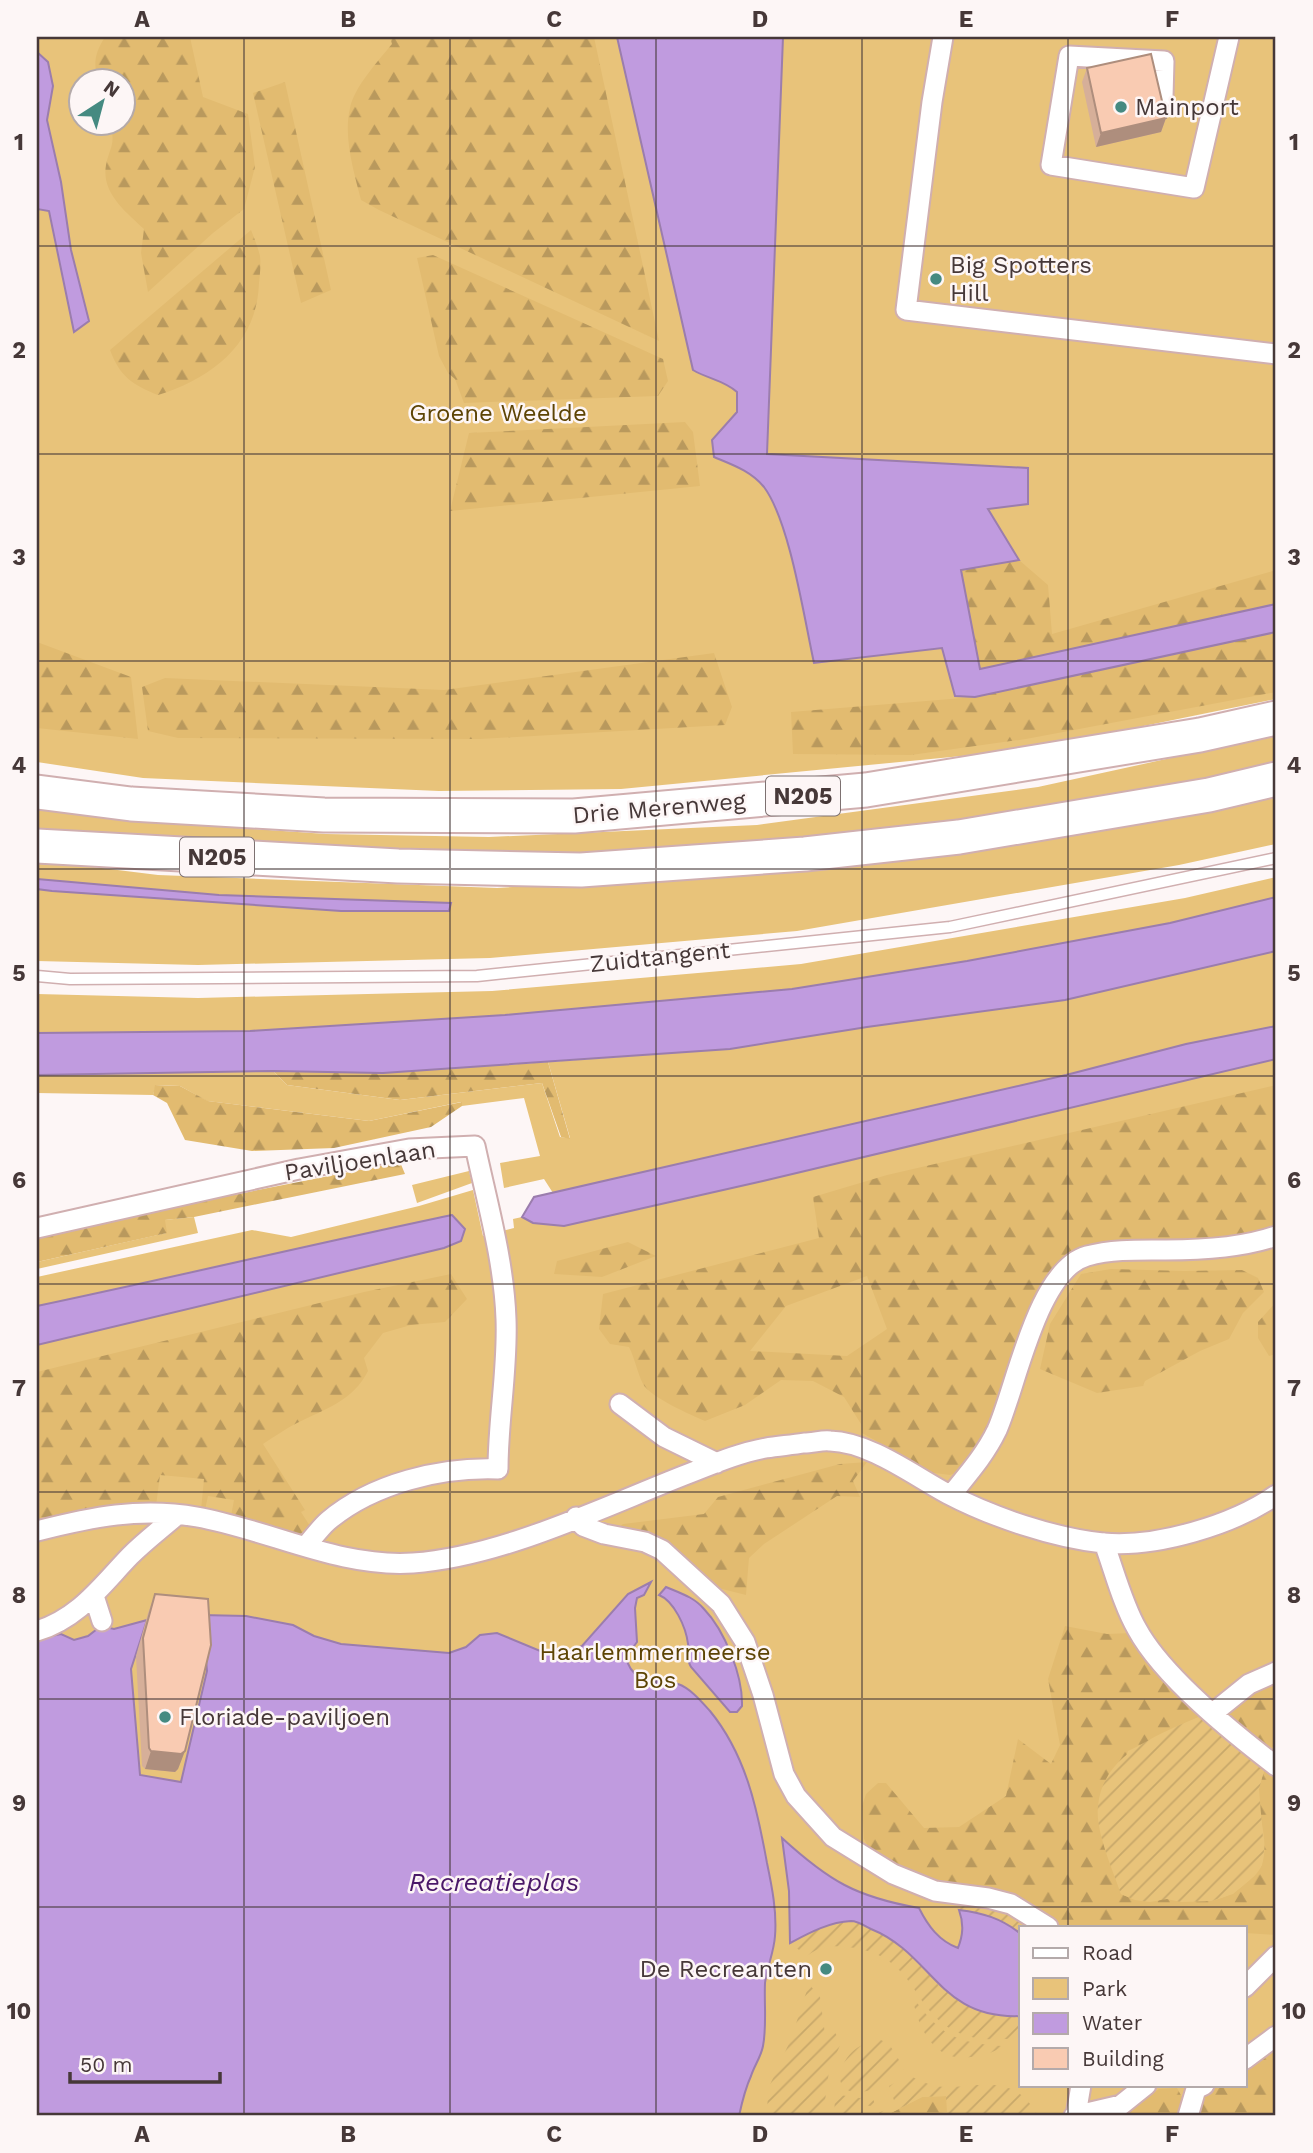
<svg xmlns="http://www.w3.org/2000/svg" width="1313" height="2153" font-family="'Work Sans',sans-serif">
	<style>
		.green { fill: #e8c37a; fill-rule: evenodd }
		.forest { fill: url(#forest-firs); fill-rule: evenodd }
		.garden { fill: url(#garden-furrows) }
		.water { fill: #c09bdf; stroke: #9b7dad; stroke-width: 2 }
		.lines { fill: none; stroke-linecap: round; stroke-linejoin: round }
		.lane-casing { stroke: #d0afb0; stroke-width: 13 }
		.street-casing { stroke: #d0afb0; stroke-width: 23 }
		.highway-casing { stroke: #d0afb0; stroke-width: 37 }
		.lane { stroke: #fff; stroke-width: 10 }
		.street { stroke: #fff; stroke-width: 19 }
		.highway { stroke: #fff; stroke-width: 33 }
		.wall { fill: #d6af99 }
		.shaded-wall { fill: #ae8e7d }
		.building { fill: #f9cbb2; stroke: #ae8e7d; stroke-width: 2 }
		.grid { fill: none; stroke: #463838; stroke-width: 2; stroke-opacity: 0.55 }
		.poi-dot { fill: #458a81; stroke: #fdf6f6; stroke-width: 2.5 }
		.labels { text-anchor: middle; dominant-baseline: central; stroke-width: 5; stroke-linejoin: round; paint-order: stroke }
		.shield { fill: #fdf6f6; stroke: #7d7171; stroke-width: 2 }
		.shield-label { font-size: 23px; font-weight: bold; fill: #463838 }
		.poi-label { font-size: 24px; fill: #463838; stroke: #fdf6f6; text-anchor: start }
		.park-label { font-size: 24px; fill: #5d4404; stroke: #fdf6f6 }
		.street-label { font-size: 24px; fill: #463838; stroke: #fdf6f6 }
		.water-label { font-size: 26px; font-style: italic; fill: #4b1969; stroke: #fdf6f6 }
		.neatline { fill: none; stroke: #463838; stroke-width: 2.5 }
		.grid-label { font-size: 23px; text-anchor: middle; font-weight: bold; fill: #463838 }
	</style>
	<defs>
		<pattern id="forest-firs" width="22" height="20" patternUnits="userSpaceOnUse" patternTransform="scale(1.75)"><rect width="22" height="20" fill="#e2bb70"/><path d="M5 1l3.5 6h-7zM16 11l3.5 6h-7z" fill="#b9995d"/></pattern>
		<pattern id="garden-furrows" width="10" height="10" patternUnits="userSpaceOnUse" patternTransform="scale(1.75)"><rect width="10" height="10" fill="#e8c37a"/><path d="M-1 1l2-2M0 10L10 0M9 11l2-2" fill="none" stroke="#c8a86a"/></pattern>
	</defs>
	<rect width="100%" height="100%" fill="#fdf6f6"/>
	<path class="green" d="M37 37H1276V699L1129 729 972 755 621 789 439 791 143 778 37 762ZM80 80H122V122H80Z
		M1276 735V764L1115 799 800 843 472 863 37 836V809L139 821 326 834 489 837 757 825 1038 787Z
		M1276 786V844L1179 865 797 931 490 958 198 965 37 961V860L158 875 497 888 809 870Z
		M1276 877V897L1170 923 967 961 792 989 505 1015 250 1031 37 1033V994L198 998 492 991 801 964 1185 898Z
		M1276 951V1026L1186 1044 1066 1075 553 1193 544 1179 504 1188 500 1163 540 1156 524 1098 462 1106 461 1102 369 1121 207 1101 180 1086 156 1085 153 1095 37 1093V1075L273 1071 287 1085 400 1100 542 1083 560 1137 570 1138 548 1062 730 1049 867 1027 1065 1000Z
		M1276 1059V2116H37V1340L465 1229 451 1215C313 1244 175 1277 37 1306V1277L252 1230 291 1237 419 1206 473 1190 483 1236 514 1228 513 1219 522 1217 533 1223 564 1226 763 1181ZM1021 1927H1245V2085H1021Z
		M469 1171 472 1183 417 1203 412 1185Z
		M194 1217 198 1233 37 1269V1262L166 1233 164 1220Z"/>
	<path class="forest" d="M105 37H190L203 97 248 114 255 167 244 209 213 233 148 292 141 253 144 229C126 212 101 193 106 165 110 146 116 145 110 123L122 122V80H98C93 62 95 53 105 37Z
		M390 37H594L659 341 379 210 361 200C354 172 343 137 350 108 354 87 379 60 392 44Z
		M285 82 331 290 301 303 253 93Z
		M251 230C254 238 258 247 260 256 261 264 260 274 259 283 257 344 212 378 158 395 133 385 120 377 110 350Z
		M433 255 663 359 668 381 658 396 464 403 455 379 448 373 439 356 417 258Z
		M685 422 693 432 700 486 450 511 469 433Z
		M1019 560 1048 585 1052 634 1276 570V604L980 669 961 570Z
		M1276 632V692L1026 739 911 755 793 754 791 712 975 697Z
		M37 642 131 677 138 739 37 728Z
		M714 653 732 707 725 725 480 739 178 738 148 731 142 687 165 678 444 690Z
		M548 1062 570 1139 561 1137 542 1083 400 1100 287 1085 273 1071 383 1073Z
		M155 1085 180 1086 208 1101 369 1121 462 1102V1106L431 1127 334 1148 252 1151 185 1140 167 1103 153 1095Z
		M1276 1085V1231L1068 1261 992 1427 963 1470 950 1475 934 1473 862 1433 861 1424 844 1397 813 1381 781 1380 745 1405 705 1421C691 1415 650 1397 643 1384 637 1372 635 1359 629 1347L610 1344 599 1329 603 1294 819 1238 813 1197 887 1175ZM867 1276 887 1329 847 1356 750 1351 786 1306Z
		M400 1162 405 1174 194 1217 165 1220 167 1233 37 1262V1237L162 1209Z
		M628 1242 656 1256 602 1277 554 1274 557 1261Z
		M1111 1269 1184 1271 1242 1270 1258 1278 1264 1292 1243 1313 1229 1339 1200 1351 1145 1381 1143 1386 1097 1393 1040 1369 1050 1324 1081 1274Z
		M451 1274 467 1299 445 1322 411 1325 383 1333 364 1358 368 1371C353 1401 325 1409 297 1423 285 1429 274 1437 263 1444L305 1510 301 1512 310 1526 299 1535 231 1516 234 1500 208 1496 205 1510H201L204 1479 160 1475 156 1506 37 1523V1372L364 1292Z
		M1276 1302V1354L1269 1356 1258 1338V1322Z
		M867 1462 853 1481 860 1497 837 1496 764 1544 749 1558 746 1595 710 1586 614 1531 623 1524 704 1514 718 1497 840 1464Z
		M1065 1626 1107 1634 1131 1633 1203 1715 1128 1751 1101 1831 1121 1894C1145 1905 1147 1898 1168 1899 1199 1902 1220 1906 1245 1884 1251 1879 1260 1872 1262 1864 1270 1840 1256 1812 1259 1788 1260 1781 1264 1774 1265 1767L1276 1775V1935L1245 1933V1927H1055L896 1870 869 1848 864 1839 862 1806 866 1794 878 1783H886L924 1828 959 1827 1006 1796 1018 1739 1051 1764 1060 1745 1048 1679Z
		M1276 1677V1742L1270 1750 1229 1716 1228 1708Z
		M1276 2043V2116H1194C1201 2085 1216 2085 1245 2085V2065Z
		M1177 2088 1184 2101 1182 2116H1105L1129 2110 1159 2089Z
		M947 2096V2112L922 2116H885L922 2097Z"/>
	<path class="garden" d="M1203 1715 1265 1767 1259 1789 1264 1851 1262 1865 1254 1876 1233 1894 1211 1901 1181 1902 1167 1899 1150 1902 1135 1900 1121 1894C1113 1870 1095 1831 1098 1806 1103 1752 1161 1734 1203 1715Z
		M987 1902 1039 1927H1021V1934C1001 1918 983 1913 959 1910L954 1903Z
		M853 1921 885 1934 917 1959 939 1986 991 2015 1021 2016V2038C1000 2039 977 2042 957 2032 909 2010 918 1954 847 1947 831 1945 819 1946 807 1956L790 1943 821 1927Z
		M809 1984 820 1997 825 2034 833 2029 841 2043 829 2071 823 2116H767L768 2089 791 2039Z
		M912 1996C940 2035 955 2043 1003 2046 993 2053 983 2056 971 2057 933 2063 918 2027 912 1996Z
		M876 2039C892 2041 896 2056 904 2069 891 2078 877 2091 861 2092 832 2094 837 2067 852 2052 858 2046 867 2043 876 2039Z
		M909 2075C922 2082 935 2088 950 2087 986 2085 1015 2076 1037 2114L1029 2116H922L947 2112 946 2096 922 2097 885 2116H877L871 2106 863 2105 861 2116H834L835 2098 840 2095 860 2098 872 2096 878 2113 896 2106 889 2086Z"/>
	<path class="water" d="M617 37H783L767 454 1028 468V504L988 509 1019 560 961 570 980 669 1276 604V632L975 697 955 696 942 648 814 663C804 618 790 522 764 487 751 471 733 465 714 457L712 440 737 412V392C724 380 708 379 693 370Z
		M37 52 48 62 53 86 47 120 61 182 71 250 89 321 74 332 49 211 37 209Z
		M37 879 219 895 451 903 449 911H341L52 891 37 889Z
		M1276 897V951L1065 1000 867 1027 730 1049 383 1073 273 1071 37 1075V1033L250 1031 505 1015 792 989 967 961 1170 923Z
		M1276 1026V1059L763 1181 564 1226 533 1223 522 1217 534 1197 1066 1075 1186 1044Z
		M452 1215 465 1229 461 1241 444 1248 37 1345V1306C175 1277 313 1244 452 1215Z
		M651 1582 644 1595 637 1598 635 1608 637 1642 626 1657C633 1688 659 1676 678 1684 690 1688 701 1701 710 1711 746 1755 757 1808 767 1863 772 1887 777 1912 775 1936 774 1952 767 1967 765 1983 764 2004 767 2025 763 2046 761 2057 754 2066 751 2076 745 2089 742 2102 739 2116H37V1639L61 1634 74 1640 88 1636 101 1626 114 1629 147 1620 131 1669 140 1775 181 1782 207 1671 202 1615 246 1616 293 1625 314 1636 341 1644 449 1653 466 1647 480 1635 497 1633 545 1653H566L582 1646 628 1594Z
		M666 1587C680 1593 694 1597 704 1609 725 1631 743 1676 742 1706L737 1712H730L691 1667C686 1659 690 1653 688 1644 686 1627 674 1601 659 1595Z
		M782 1838C829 1881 856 1897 919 1908 928 1926 939 1941 958 1948 963 1935 964 1924 959 1910 983 1913 1001 1918 1021 1934V2016C939 2020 933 1954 871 1929 865 1926 858 1921 851 1921 829 1922 809 1933 790 1943L789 1891Z"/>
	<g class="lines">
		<defs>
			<path id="lane" d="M37 976 70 979 477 976 950 927 1276 858"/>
			<path id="street" d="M943 37 932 102 906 310 1276 354
				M1163 97 1164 61 1069 56 1051 165 1194 188 1229 37
				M37 1228 299 1169 409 1149 475 1146C487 1202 504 1261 506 1319 508 1369 498 1419 498 1469 441 1467 373 1483 328 1521 320 1528 313 1538 306 1546
				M620 1404 664 1437 717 1463
				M951 1495C968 1474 985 1455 997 1430 1016 1388 1037 1270 1087 1256 1113 1249 1139 1250 1166 1250 1202 1250 1242 1248 1276 1236
				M576 1517 583 1526 604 1534 645 1542 662 1550 721 1604 745 1642 763 1695 784 1774 796 1796 833 1837 893 1874 935 1891 988 1898 1011 1904 1048 1927
				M37 1531C92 1517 140 1507 197 1517 270 1530 339 1568 413 1563 501 1557 603 1507 685 1475 711 1465 738 1453 766 1448 778 1446 792 1445 804 1443 813 1443 822 1440 830 1441 870 1442 914 1476 948 1494 992 1517 1054 1538 1103 1543 1156 1548 1233 1525 1276 1495
				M1104 1543C1114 1570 1123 1605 1137 1629 1163 1677 1233 1733 1276 1766
				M94 1596 102 1621
				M37 1631C79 1618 101 1586 130 1556 145 1541 161 1529 176 1516
				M1213 1713 1249 1684 1276 1672
				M1245 1987 1276 1956
				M1245 2059 1276 2036
				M1076 2115 1081 2085
				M1074 2116 1121 2105 1146 2085
				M1188 2116 1196 2089 1204 2085"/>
			<path id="highway" d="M37 792 131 804 324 815 574 816 866 790 1200 735 1276 718
				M37 846 398 866 581 870 805 854 959 837 1209 795 1276 779"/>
		</defs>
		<use href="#lane" class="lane-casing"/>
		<use href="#street" class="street-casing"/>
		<use href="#highway" class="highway-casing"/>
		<use href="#lane" class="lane"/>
		<use href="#street" class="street"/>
		<use href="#highway" class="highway"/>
	</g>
	<path class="wall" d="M1087 68 1166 118 1161 132 1096 147 1082 82Z
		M155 1594 185 1751 178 1769 175 1772 145 1769 142 1766 136 1656 148 1613Z"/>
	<path class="shaded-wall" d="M1166 118 1161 132 1096 147 1101 133Z
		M151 1751H185L178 1769 175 1772 145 1769Z"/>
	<path class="building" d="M1151 54 1166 118 1101 133 1087 68Z
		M155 1594 208 1599 211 1645 185 1751 181 1754 151 1751 149 1748 143 1638Z"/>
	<path class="grid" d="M244 37V2116M450 37V2116M656 37V2116M862 37V2116M1068 37V1927M37 246H1276M37 454H1276M37 661H1276M37 869H1276M37 1076H1276M37 1284H1276M37 1492H1276M37 1699H1276M37 1907H1276M1068 2085V2116"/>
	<g class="poi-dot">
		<circle cx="1121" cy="107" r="7"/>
		<circle cx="936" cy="279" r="7"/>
		<circle cx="165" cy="1717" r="7"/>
		<circle cx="826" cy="1969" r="7"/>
	</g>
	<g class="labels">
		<g class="shield">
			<rect x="766" y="776.5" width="74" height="39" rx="5"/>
			<rect x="180" y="837.5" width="74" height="39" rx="5"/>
		</g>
		<g class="shield-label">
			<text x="803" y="796">N205</text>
			<text x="217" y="857">N205</text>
		</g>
		<g class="poi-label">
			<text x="1135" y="107">Mainport</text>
			<text x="950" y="265">Big Spotters<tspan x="950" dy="28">Hill</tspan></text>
			<text x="179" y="1717">Floriade-paviljoen</text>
			<text x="812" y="1969" text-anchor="end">De Recreanten</text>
		</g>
		<g class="park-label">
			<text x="498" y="413">Groene Weelde</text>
			<text x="655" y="1652">Haarlemmermeerse<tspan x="655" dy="28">Bos</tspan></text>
		</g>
		<g class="street-label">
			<text transform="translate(659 808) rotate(-5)">Drie Merenweg</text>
			<text transform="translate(660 957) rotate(-6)">Zuidtangent</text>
			<text transform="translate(360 1161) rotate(-9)">Paviljoenlaan</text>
		</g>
		<g class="water-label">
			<text x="494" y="1882">Recreatieplas</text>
		</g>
	</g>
	<rect width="1313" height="2153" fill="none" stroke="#fdf6f6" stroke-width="77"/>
	<rect x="1019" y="1926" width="228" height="161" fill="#fdf6f6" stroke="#b4aaaa" stroke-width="2"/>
	<rect x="1033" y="1948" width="35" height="10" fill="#ffffff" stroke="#b4aaaa" stroke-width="2"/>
	<text x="1082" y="1960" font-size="21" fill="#463838">Road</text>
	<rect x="1033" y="1978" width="35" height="21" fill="#e8c37a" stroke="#b4aaaa" stroke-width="2"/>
	<text x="1082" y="1996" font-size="21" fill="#463838">Park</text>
	<rect x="1033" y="2013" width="35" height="21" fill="#c09bdf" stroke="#b4aaaa" stroke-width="2"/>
	<text x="1082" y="2030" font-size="21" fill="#463838">Water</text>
	<rect x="1033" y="2048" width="35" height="21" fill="#f9cbb2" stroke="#b4aaaa" stroke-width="2"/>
	<text x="1082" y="2066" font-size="21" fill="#463838">Building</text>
	<g transform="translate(102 102) rotate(36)"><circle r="33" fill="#fdf6f6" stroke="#b4aaaa" stroke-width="2"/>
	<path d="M0-5L12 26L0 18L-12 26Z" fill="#458a81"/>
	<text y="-10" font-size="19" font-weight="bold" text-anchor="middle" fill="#463838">N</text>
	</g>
	<path d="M70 2072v10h150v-10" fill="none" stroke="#463838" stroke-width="3.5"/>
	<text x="80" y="2072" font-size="21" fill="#463838" stroke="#fdf6f6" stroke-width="5" paint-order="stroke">50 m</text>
	<rect x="38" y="38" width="1236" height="2076" class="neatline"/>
	<g class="grid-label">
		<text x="142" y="27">A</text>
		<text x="348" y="27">B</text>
		<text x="554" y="27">C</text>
		<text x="760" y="27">D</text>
		<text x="966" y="27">E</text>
		<text x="1172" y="27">F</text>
		<text x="19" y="150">1</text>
		<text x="1294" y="150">1</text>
		<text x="19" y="358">2</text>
		<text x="1294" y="358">2</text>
		<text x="19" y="565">3</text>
		<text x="1294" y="565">3</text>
		<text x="19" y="773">4</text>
		<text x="1294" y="773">4</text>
		<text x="19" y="981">5</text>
		<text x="1294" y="981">5</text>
		<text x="19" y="1188">6</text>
		<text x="1294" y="1188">6</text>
		<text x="19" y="1396">7</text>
		<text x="1294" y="1396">7</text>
		<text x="19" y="1603">8</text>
		<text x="1294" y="1603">8</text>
		<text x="19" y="1811">9</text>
		<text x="1294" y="1811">9</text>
		<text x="19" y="2019">10</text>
		<text x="1294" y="2019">10</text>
		<text x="142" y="2142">A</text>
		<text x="348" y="2142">B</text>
		<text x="554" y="2142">C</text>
		<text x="760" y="2142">D</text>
		<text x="966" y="2142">E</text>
		<text x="1172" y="2142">F</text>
	</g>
</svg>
